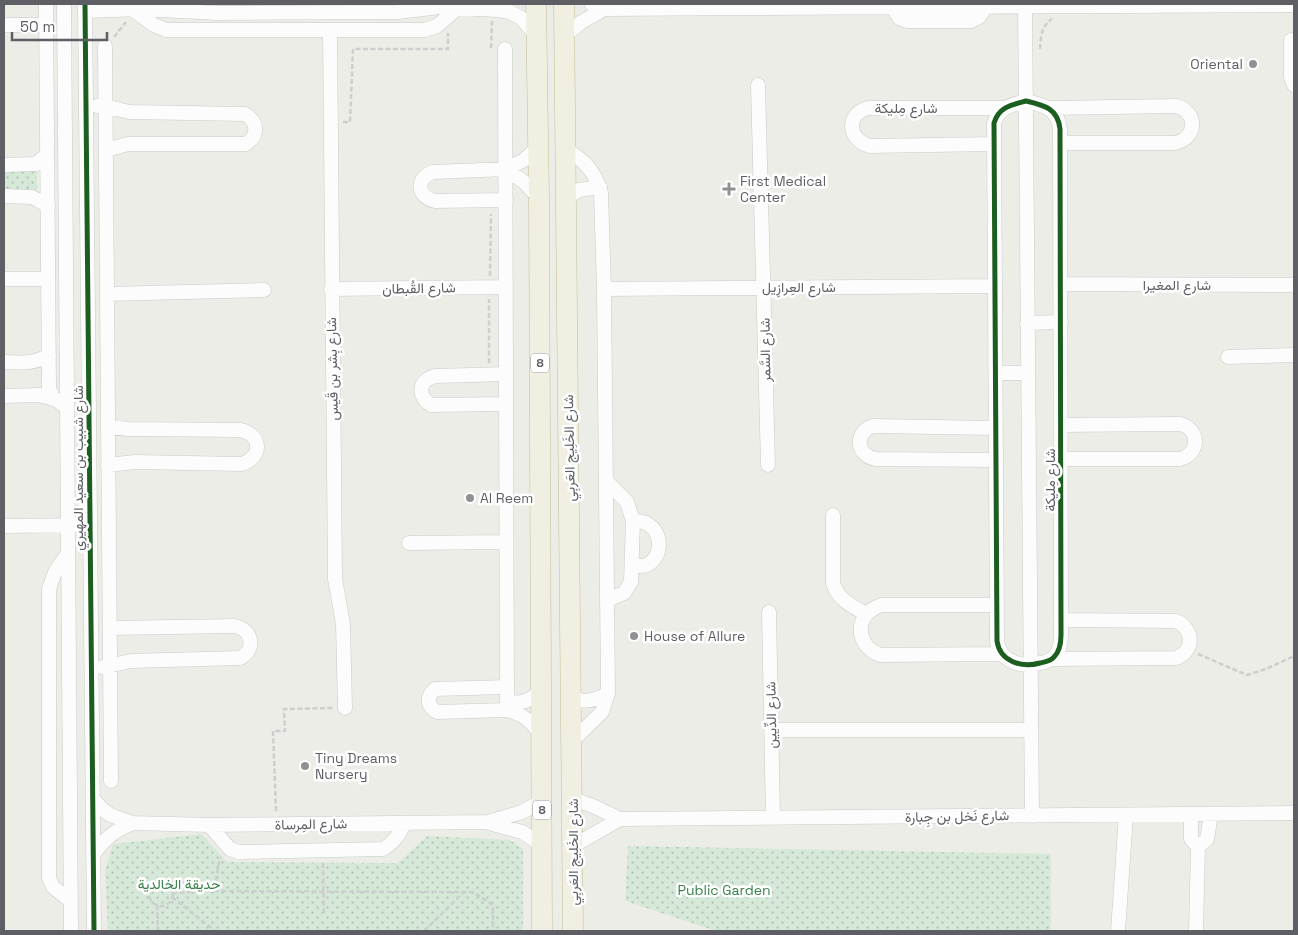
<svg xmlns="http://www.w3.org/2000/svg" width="1298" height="935" font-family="'Space Grotesk',Vazirmatn,sans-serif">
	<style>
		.park { fill: url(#park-dots) }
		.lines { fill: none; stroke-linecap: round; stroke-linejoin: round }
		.minor-casing { stroke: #c9cac8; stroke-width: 15 }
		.highway-casing { stroke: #c4bf96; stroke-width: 21 }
		.path { stroke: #cbcfcd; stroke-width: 2.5; stroke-dasharray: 5 2.5; stroke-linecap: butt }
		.minor { stroke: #fcfcfc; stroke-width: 14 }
		.highway { stroke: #f0efe2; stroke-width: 20 }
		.cycleway-casing { stroke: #fff; stroke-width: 8 }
		.cycleway { stroke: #1b5e20; stroke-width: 5 }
		.poi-dot { fill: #8f9193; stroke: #fff; stroke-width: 2 }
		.labels { text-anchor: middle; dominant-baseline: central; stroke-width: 5; stroke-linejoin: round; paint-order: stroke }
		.shield { fill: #fff; stroke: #8e8f93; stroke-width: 1 }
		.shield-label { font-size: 12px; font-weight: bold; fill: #5d5f65 }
		.poi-label { font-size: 14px; fill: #5d5f65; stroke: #fff; text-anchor: start }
		.street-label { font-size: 14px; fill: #5d5f65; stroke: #fff }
		.park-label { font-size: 14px; fill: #38824b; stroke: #fff }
	</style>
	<defs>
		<pattern id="park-dots" width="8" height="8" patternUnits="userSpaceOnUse" patternTransform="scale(1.25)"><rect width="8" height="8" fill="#d6e9d8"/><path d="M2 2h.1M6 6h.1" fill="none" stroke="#b1c0b3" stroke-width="1.8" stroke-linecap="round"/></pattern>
	</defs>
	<rect width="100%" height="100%" fill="#edede8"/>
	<path class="park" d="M4 171H37V194L4 195Z
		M202 834 227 862 398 863 427 836 510 840 523 849V931H108L105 870 113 844Z
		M628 846 1051 854V931H716L625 901Z"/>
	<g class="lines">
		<defs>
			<path id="minor" d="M46 4 49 389 53 397 67 408
				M64 4 71 931
				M85 4 94 931
				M592 4 604 9 1294 5
				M1025 4 1032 816
				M893 8 899 18 907 21H971L979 17 986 7
				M132 9 154 25 166 30H425L437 26 459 7
				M86 11 142 9 217 13 398 12 440 7 498 10 510 12 521 18 537 36
				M4 25H46
				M330 30 335 579 343 624 345 708
				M564 36 580 23 604 9
				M1291 40V77L1294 85
				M105 46 111 781
				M505 49 507 710
				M758 85 768 465
				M1026 101C1043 105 1058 108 1060 129L1061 635C1061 643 1060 651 1054 657 1051 661 1045 662 1040 663 1022 668 1000 662 997 641L994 123C999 107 1011 105 1026 101Z
				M97 106H105L129 112 245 114C258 122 259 135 246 144H128L106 150
				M1050 108 1177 106C1198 113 1197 138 1175 143H1060
				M994 144 870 146C848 141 845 114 868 108H1004
				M566 150C584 159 596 173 601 193L604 289 608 693 602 712 571 742
				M4 165 36 164 47 155
				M506 169 524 182 539 198
				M4 196 32 197 48 206
				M566 198 579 190 600 187
				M506 200 435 201C417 197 415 178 433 172L506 169 524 160 539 146
				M4 279H48
				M1060 284 1294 285
				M331 289 506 287
				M604 289 995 286
				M107 294 264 290
				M1027 323 1061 322
				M1228 357 1294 355
				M4 362C21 363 34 364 49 355
				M996 373H1028
				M506 374 436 376C419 379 416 395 431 405L506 404
				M4 396 40 395 57 400
				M1061 425 1180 424C1200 429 1200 454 1180 459H1061
				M108 427 129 429 240 430C262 434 263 458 241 464L135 462 108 465
				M996 428 873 426C854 432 856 456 876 459L996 460
				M606 481 627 502 633 521 631 582 624 593 607 600
				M833 515V583C838 600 852 606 866 614
				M4 526 90 525
				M409 543 506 542
				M68 553 55 572 49 589V878L53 887 71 901
				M633 565C665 574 670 519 633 521
				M997 605H882C854 613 854 645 880 655L1002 654
				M769 612 773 818
				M1053 659 1176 658C1195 651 1194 629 1176 621L1061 620
				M103 667 131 661 240 658C256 650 253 630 235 626L110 628
				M507 687 435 689C426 697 427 706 437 712L507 710C523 714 533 722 541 736
				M571 698C584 703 596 701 608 693
				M507 702C522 704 531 701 541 690
				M772 730H1031
				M93 798 101 808 110 815 133 823 209 825 488 822 522 812 542 801
				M573 799 593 806 620 819
				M1191 815V839L1198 847
				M489 823 522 832 541 844
				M209 825 230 849 239 852 383 849C395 842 399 834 405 823
				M573 846 620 819 1294 813
				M1198 847 1207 839 1211 814
				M93 855C104 839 115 830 133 823
				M1118 931 1126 815
				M1196 931 1198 847"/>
			<path id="highway" d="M536 4 539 198 542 931
				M564 4 573 931"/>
		</defs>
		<use href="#minor" class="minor-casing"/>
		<use href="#highway" class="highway-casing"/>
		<path class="path" d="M114 37 126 22
			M491 48 492 21
			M1040 49C1041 37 1041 26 1052 19
			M343 122H350L353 49H448V33
			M490 276 491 214
			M489 363V299
			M1198 654 1247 675 1266 669 1294 656
			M276 811 273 731H285L284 709 333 708
			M323 863 324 914
			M149 894a12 12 0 1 1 24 0a12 12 0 1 1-24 0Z
			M214 891 473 892 493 905V931
			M172 893 214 891 220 857
			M172 897 215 931
			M157 905 158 931
			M424 931 463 893"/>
		<use href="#minor" class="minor"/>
		<use href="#highway" class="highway"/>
		<defs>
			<path id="cycleway" d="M85 4 94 931
				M1026 101C1043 105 1058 108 1060 129L1061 635C1061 643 1060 651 1054 657 1051 661 1045 662 1040 663 1022 668 1000 662 997 641L994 123C999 107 1011 105 1026 101Z"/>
		</defs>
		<use href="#cycleway" class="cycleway-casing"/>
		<use href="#cycleway" class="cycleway"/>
	</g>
	<g class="poi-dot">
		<circle cx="1253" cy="64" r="5"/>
		<path d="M726.5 181.5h5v5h5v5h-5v5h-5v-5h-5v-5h5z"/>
		<circle cx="470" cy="498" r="5"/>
		<circle cx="634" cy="636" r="5"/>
		<circle cx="305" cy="766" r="5"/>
	</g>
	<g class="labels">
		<g class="shield">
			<rect x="531" y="353.5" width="18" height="19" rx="4"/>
			<rect x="533" y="800.5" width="18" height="19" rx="4"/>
		</g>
		<g class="shield-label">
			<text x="540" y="363">8</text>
			<text x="542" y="810">8</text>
		</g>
		<g class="poi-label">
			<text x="1243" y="64" text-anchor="end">Oriental</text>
			<text x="740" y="181">First Medical<tspan x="740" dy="16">Center</tspan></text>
			<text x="480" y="498">Al Reem</text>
			<text x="644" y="636">House of Allure</text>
			<text x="315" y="758">Tiny Dreams<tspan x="315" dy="16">Nursery</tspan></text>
		</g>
		<g class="street-label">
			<text x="906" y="108">شارع مِليكة</text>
			<text x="1177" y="285">شارع المغيرا</text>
			<text x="799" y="287">شارع العِرازِيل</text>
			<text transform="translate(419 288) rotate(-1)">شارع القُبطان</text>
			<text transform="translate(765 350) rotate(-91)">شارع السَّمر</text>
			<text transform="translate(332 369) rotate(-91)">شارع بِشر بن قَيس</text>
			<text transform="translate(569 448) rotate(-91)">شارع الخَلِيج العَربِي</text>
			<text transform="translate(78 468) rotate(-90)">شارع شبيب بن سعيد المهيري</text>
			<text transform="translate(1050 480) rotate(-90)">شارع مِليكة</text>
			<text transform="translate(771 715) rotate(-91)">شارع الدِّيين</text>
			<text transform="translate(957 816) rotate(-1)">شارع نَخل بن جِبارة</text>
			<text transform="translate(311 824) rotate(-1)">شارع المِرساة</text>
			<text transform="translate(573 852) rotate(-90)">شارع الخَلِيج العَربِي</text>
		</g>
		<g class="park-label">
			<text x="179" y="884">حديقة الخالدية</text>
			<text x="724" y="890">Public Garden</text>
		</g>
	</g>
	<rect width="1298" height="935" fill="none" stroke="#5d5f65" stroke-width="10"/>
	<path d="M12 32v8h95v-8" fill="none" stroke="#5d5f65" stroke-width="2.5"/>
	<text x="20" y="32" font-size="15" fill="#5d5f65" stroke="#ffffff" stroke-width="4" paint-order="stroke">50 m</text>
</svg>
